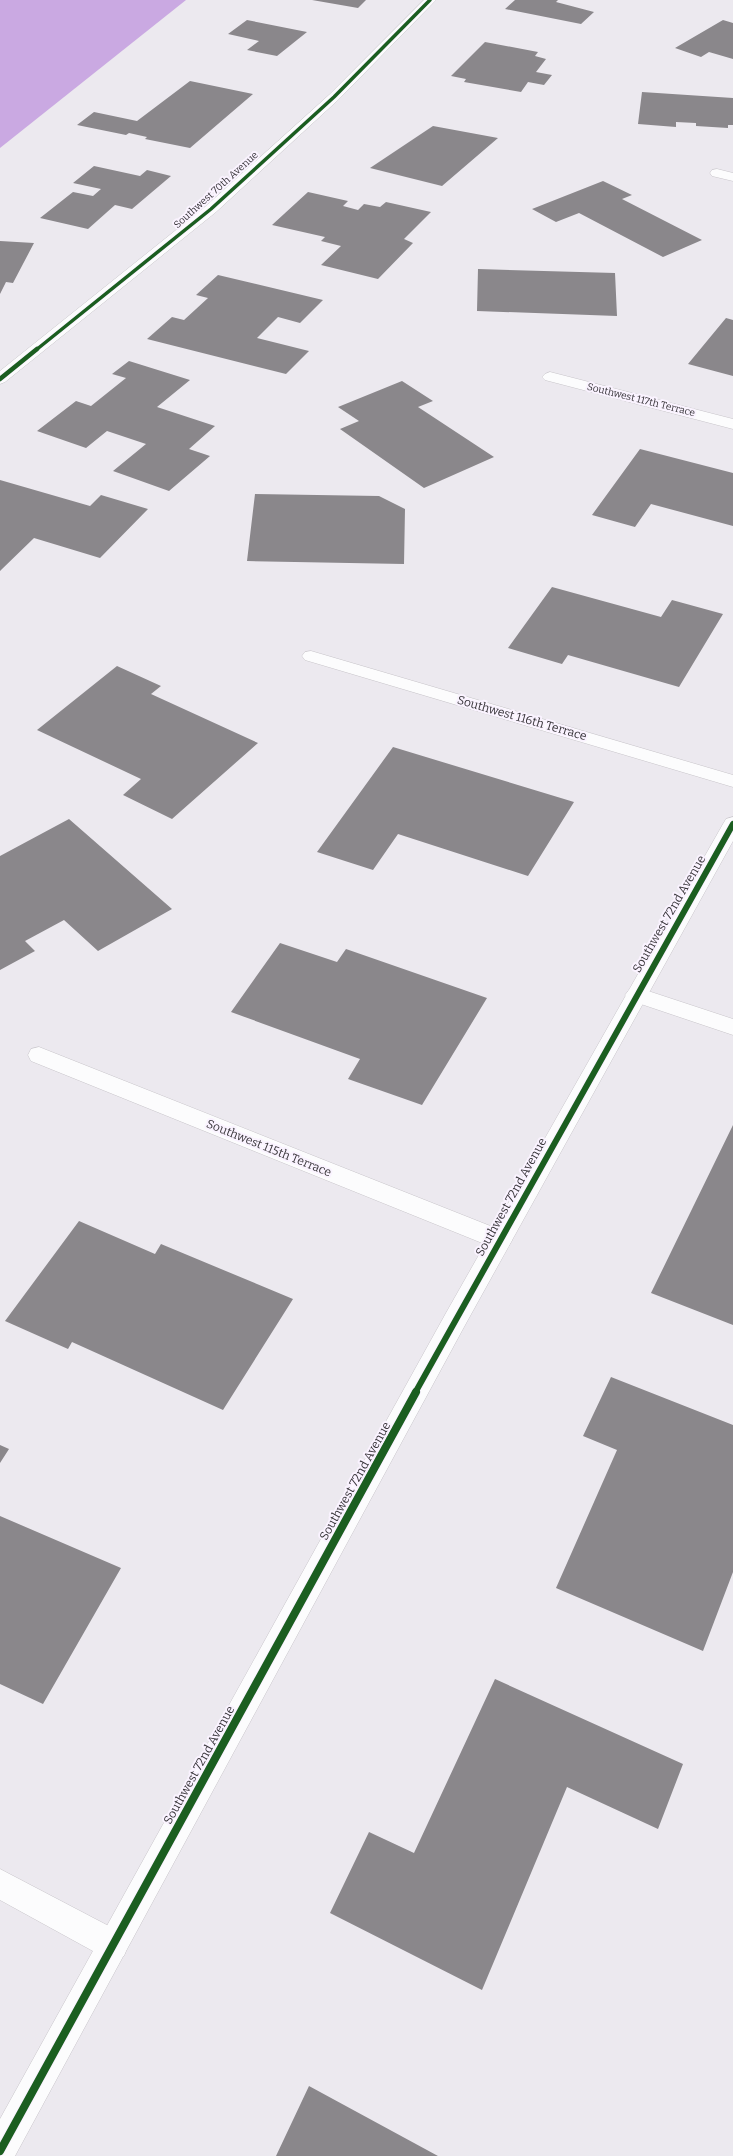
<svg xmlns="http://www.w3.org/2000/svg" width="733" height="2156" font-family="Bitter,serif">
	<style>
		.water { fill: #caa9e2 }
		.building { fill: #8a878b }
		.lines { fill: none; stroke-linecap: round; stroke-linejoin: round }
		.street-casing { stroke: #c8c5ca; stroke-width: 1 }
		.secondary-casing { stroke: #c8c5ca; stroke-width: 1 }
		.street { fill: #fcfcfd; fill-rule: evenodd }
		.secondary { fill: #fcfcfd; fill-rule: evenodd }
		.cycleway-far3-casing { stroke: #faf3ff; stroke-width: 5 }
		.cycleway-far2-casing { stroke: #faf3ff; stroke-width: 6 }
		.cycleway-far1-casing { stroke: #faf3ff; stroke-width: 8 }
		.cycleway-casing { stroke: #faf3ff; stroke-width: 10 }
		.cycleway-far3 { stroke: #1b5e20; stroke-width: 3.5 }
		.cycleway-far2 { stroke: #1b5e20; stroke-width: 4.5 }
		.cycleway-far1 { stroke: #1b5e20; stroke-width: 6 }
		.cycleway { stroke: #1b5e20; stroke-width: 8 }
		.labels { text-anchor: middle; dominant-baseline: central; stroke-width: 4; stroke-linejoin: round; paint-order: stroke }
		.far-street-label { font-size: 10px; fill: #38353a; stroke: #faf3ff }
		.street-label { font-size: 12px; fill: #38353a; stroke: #faf3ff }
	</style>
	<rect width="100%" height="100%" fill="#ece9ef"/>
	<path class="water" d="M0 0H186L0 148Z"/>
	<path class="building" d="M312 0H366L358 8Z
		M515 0H558L556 2 594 12 581 24 505 9Z
		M247 20 307 32 277 56 247 50 259 41 228 34Z
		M723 20 733 23V59L709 52 701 57 675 48Z
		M485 42 538 52 535 56 546 59 536 72 552 75 544 85 528 82 521 92 464 82 466 79 451 76Z
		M190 81 253 94 190 148 145 139 147 137 129 133 126 135 77 125 94 112 137 121Z
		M642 92 733 98V125H728V128L696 126V123L676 122V127L638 124Z
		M433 126 498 138 442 186 370 168Z
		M94 166 140 176 147 170 171 176 132 209 115 205 88 229 40 218 73 192 93 196 101 189 73 183Z
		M603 181 632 195 622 199 702 240 663 257 579 213 556 222 532 209Z
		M308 192 348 201 343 206 358 210 364 204 380 207 386 202 431 212 404 239 413 243 378 279 321 265 341 246 321 241 325 237 272 225Z
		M0 241 34 243 13 283 6 282 0 294Z
		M478 269 615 273 617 316 477 311Z
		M218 275 323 300 300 323 278 317 257 338 309 351 286 374 147 339 172 317 184 320 208 298 196 295Z
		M726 318 733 320V376L688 364Z
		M129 361 190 380 157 407 215 426 189 449 210 456 169 491 113 471 146 444 107 431 86 448 37 431 76 401 91 406 126 378 112 374Z
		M402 381 433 401 418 407 494 457 424 488 340 429 359 421 338 407Z
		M640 449 733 473V526L651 504 635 527 592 515Z
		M0 480 90 506 101 495 148 509 100 558 34 538 0 571Z
		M255 494 379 496 405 509 404 564 247 561Z
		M552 587 661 617 672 600 723 614 679 687 568 655 562 664 508 648Z
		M117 666 161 686 151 694 258 743 172 819 123 795 141 779 37 730Z
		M393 747 574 802 528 876 398 834 373 870 317 852Z
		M69 819 172 909 98 951 64 920 25 941 35 951 0 970V856Z
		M280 943 337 962 346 949 487 998 422 1105 348 1079 360 1059 231 1012Z
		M733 1125V1325L651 1293Z
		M79 1221 155 1254 161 1244 293 1299 223 1410 72 1342 68 1349 5 1321Z
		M611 1377 733 1425V1572L703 1651 556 1588 617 1450 583 1436Z
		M0 1445 9 1449 0 1463Z
		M0 1516 121 1568 43 1704 0 1684Z
		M495 1679 683 1764 658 1829 567 1787 482 1990 330 1913 369 1832 414 1853Z
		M309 2086 438 2156H276Z"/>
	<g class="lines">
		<defs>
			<path id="street" d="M424 0H436L338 100 216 212 5 382 0 384V371L206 206 330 94Z
				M717 169 733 173V181L712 176 710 173 712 170Z
				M550 372 733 419V429L545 380 542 377 545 374Z
				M311 651 733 775V787L305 660 302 656 305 652Z
				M636 987 733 1019V1035L629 1000 625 995 629 990Z
				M39 1047 508 1233 512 1240 508 1247 500 1250 492 1247 31 1061 28 1055 31 1049Z
				M0 1869 124 1934 128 1945 124 1956 113 1960 102 1956 0 1900Z"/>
			<path id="secondary" d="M733 817V841L464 1327 15 2156H0V2119L446 1313 723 824 726 819Z"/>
		</defs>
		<use href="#street" class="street-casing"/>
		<use href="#secondary" class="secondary-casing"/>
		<use href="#street" class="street"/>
		<use href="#secondary" class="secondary"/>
		<defs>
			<path id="cycleway-far3" d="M36 350 211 209 334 97 430 0"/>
			<path id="cycleway-far2" d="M0 379 37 349"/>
			<path id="cycleway-far1" d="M415 1393 733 824"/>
			<path id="cycleway" d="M0 2151 416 1392"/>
		</defs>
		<use href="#cycleway-far3" class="cycleway-far3-casing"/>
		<use href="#cycleway-far2" class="cycleway-far2-casing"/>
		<use href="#cycleway-far1" class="cycleway-far1-casing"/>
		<use href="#cycleway" class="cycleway-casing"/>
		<use href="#cycleway-far3" class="cycleway-far3"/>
		<use href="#cycleway-far2" class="cycleway-far2"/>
		<use href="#cycleway-far1" class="cycleway-far1"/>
		<use href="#cycleway" class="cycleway"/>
	</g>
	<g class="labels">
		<g class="far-street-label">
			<text transform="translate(216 190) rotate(-42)">Southwest 70th Avenue</text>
			<text transform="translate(641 400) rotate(14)">Southwest 117th Terrace</text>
		</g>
		<g class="street-label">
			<text transform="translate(522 718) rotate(16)">Southwest 116th Terrace</text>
			<text transform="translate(669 914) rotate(-60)">Southwest 72nd Avenue</text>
			<text transform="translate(269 1148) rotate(22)">Southwest 115th Terrace</text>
			<text transform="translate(511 1197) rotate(-61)">Southwest 72nd Avenue</text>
			<text transform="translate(355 1481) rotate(-61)">Southwest 72nd Avenue</text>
			<text transform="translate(199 1765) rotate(-61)">Southwest 72nd Avenue</text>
		</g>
	</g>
</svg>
